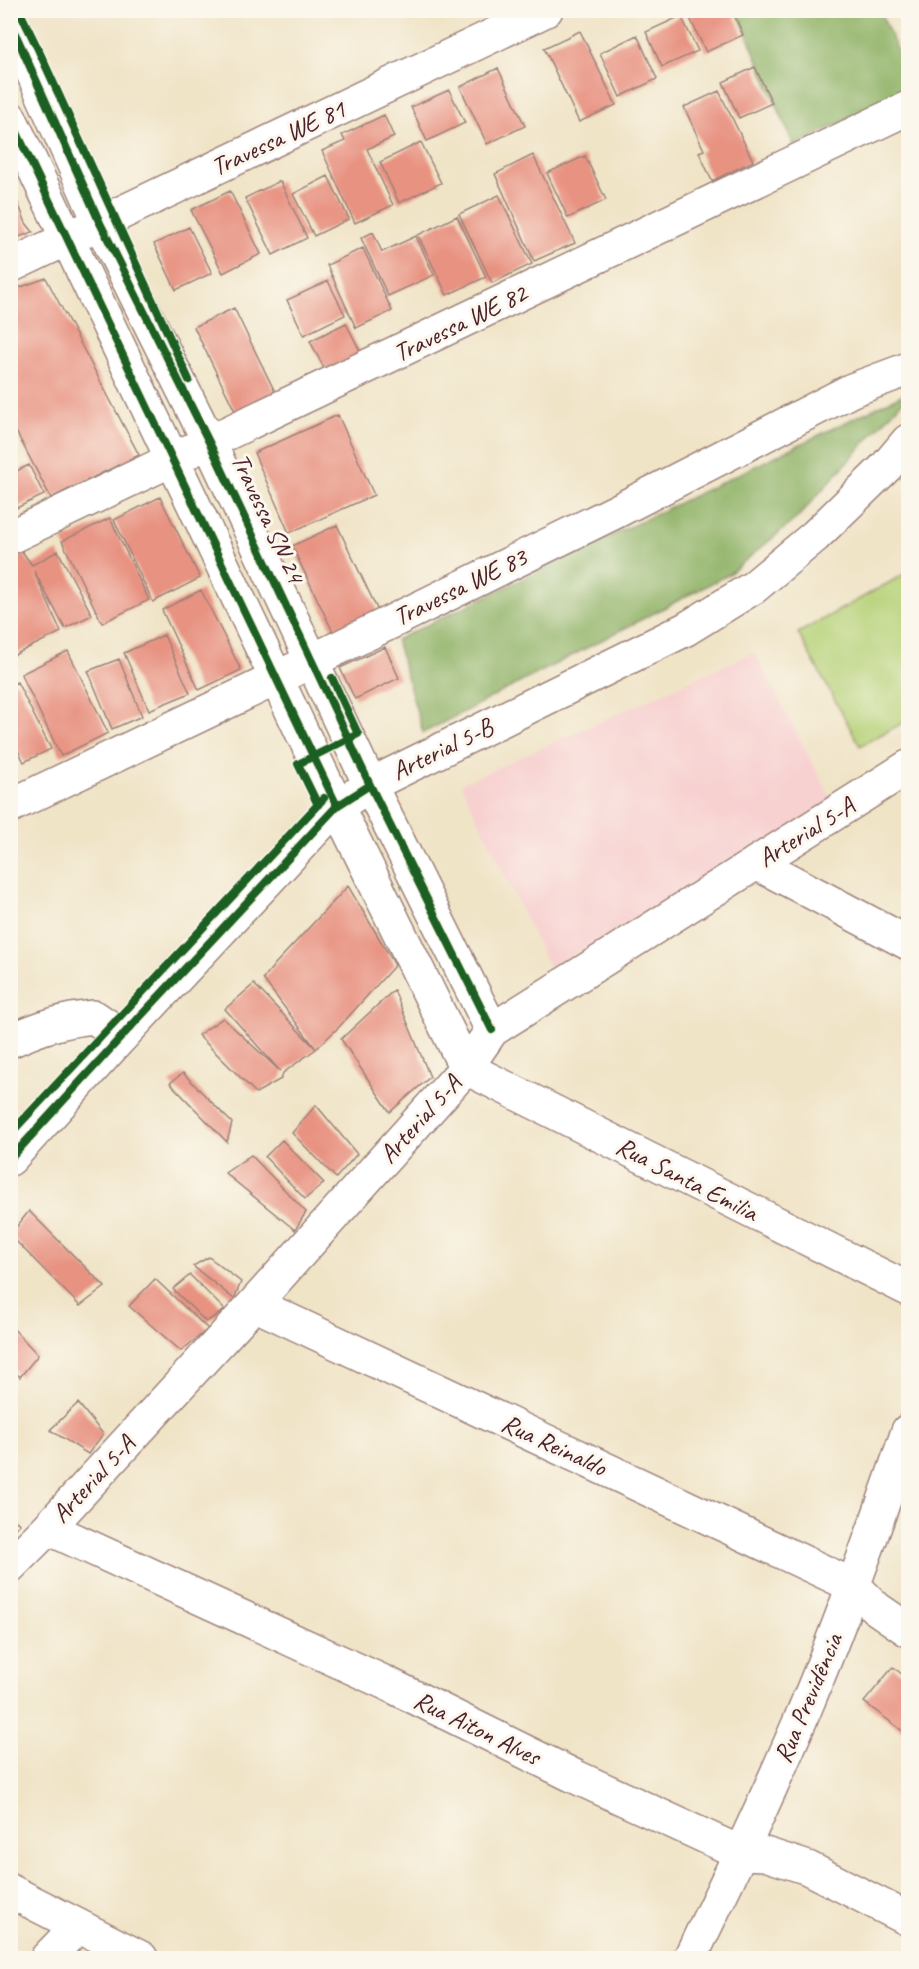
<svg xmlns="http://www.w3.org/2000/svg" width="919" height="1969" font-family="Caveat,sans-serif">
	<style>
		.built { fill: #f7d0d0 }
		.green { fill: #b5d177; stroke: #807851; stroke-width: 1.5 }
		.forest { fill: #90b368; stroke: #6d694a; stroke-width: 1.5 }
		.building { fill: #e89382 }
		.lines { fill: none; stroke-linecap: round; stroke-linejoin: round }
		.minor-casing { stroke: #9d8279; stroke-width: 36 }
		.major-casing { stroke: #9d8279; stroke-width: 36 }
		.minor { stroke: #fff; stroke-width: 33 }
		.major { stroke: #fff; stroke-width: 33 }
		.cycleway-casing { stroke: #fbf7ec; stroke-width: 11 }
		.cycleway { stroke: #1b5e20; stroke-width: 8 }
		.labels { text-anchor: middle; dominant-baseline: central; stroke-width: 6; stroke-linejoin: round; paint-order: stroke }
		.street-label { font-size: 26px; fill: #4a1f2b; stroke: #fbf7ec }
	</style>
	<rect width="100%" height="100%" fill="#fbf7ec"/>
	<filter id="ink" filterUnits="userSpaceOnUse"><feTurbulence type="fractalNoise" baseFrequency=".0167" numOctaves="2"/><feDisplacementMap in="SourceGraphic" scale="12" xChannelSelector="R" yChannelSelector="G"/><feConvolveMatrix kernelMatrix="1 2 1 2 8 2 1 2 1" color-interpolation-filters="sRGB"/></filter>
	<filter id="wash" filterUnits="userSpaceOnUse"><feTurbulence type="fractalNoise" baseFrequency=".008" numOctaves="4" result="noise"/><feDisplacementMap in="SourceGraphic" scale="24" xChannelSelector="R" yChannelSelector="G"/><feGaussianBlur stdDeviation="1.35" result="paint"/><feColorMatrix in="noise" values="0 0 0 0 0 0 0 0 0 0 0 0 0 0 0 0 0 1.4 0 .05"/><feComposite in="paint" operator="in"/></filter>
	<g filter="url(#wash)">
		<rect width="100%" height="100%" fill="#f0e4c7"/>
		<path class="built" d="M754 652 835 806 549 968 461 784Z"/>
		<path class="green" d="M908 572V720L860 746 798 633Z"/>
		<path class="forest" d="M737 11H880L908 75V89L794 146Z
			M908 392V395L797 518 729 574 423 733 396 640Z"/>
		<g id="blocks">
			<path class="building" d="M686 10H732L743 35 706 52Z
				M681 16 698 51 662 67 646 32Z
				M580 31 616 105 579 122 544 48Z
				M637 35 657 79 620 97 600 53Z
				M755 67 772 103 739 118 723 82Z
				M498 68 525 126 487 144 460 87Z
				M449 90 465 123 427 141 411 107Z
				M719 91 753 161 712 181 699 152 704 150 684 107Z
				M384 115 394 137 367 149 393 205 355 223 322 151 345 141 342 135Z
				M421 142 441 183 399 203 380 162Z
				M533 155 575 243 534 261 495 174Z
				M585 156 606 200 568 218 547 173Z
				M328 176 349 219 314 236 293 194Z
				M280 181 307 238 273 255 245 198Z
				M10 183 26 223 33 232 10 240Z
				M230 191 261 254 223 273 191 210Z
				M499 195 532 264 492 283 459 214Z
				M457 216 486 277 447 295 418 235Z
				M189 227 212 273 176 290 154 244Z
				M373 232 382 252 416 236 434 275 388 296 361 238Z
				M363 248 392 311 356 328 327 265Z
				M46 278 139 455 51 498 10 420V291Z
				M328 281 345 315 304 335 287 300Z
				M234 308 276 394 236 413 194 327Z
				M346 323 362 355 326 372 310 341Z
				M338 415 374 495 289 533 254 453Z
				M29 465 44 495 10 511V474Z
				M160 497 200 578 153 602 114 520Z
				M110 518 149 600 102 623 62 541Z
				M337 525 378 611 333 632 292 546Z
				M21 550 32 565 58 551 92 615 65 628 34 571 61 632 14 655 10 648V556Z
				M201 590 241 670 199 690 162 610Z
				M164 635 190 693 149 710 124 653Z
				M385 647 399 678 355 699 340 668Z
				M68 651 108 733 61 756 21 674Z
				M119 659 142 716 112 729 88 671Z
				M17 682 51 749 24 762 10 735V685Z
				M348 886 395 965 340 1026 316 1049 283 1073 281 1079 256 1093 198 1035 223 1018 280 1071 225 1009 254 984 316 1049 263 979 275 964Z
				M394 990 430 1077 390 1112 341 1039Z
				M183 1073 232 1123 227 1142 170 1083Z
				M316 1105 357 1154 336 1178 292 1133Z
				M282 1140 324 1183 305 1199 265 1157Z
				M251 1155 306 1212 295 1230 225 1173Z
				M29 1211 105 1287 80 1306 10 1235Z
				M209 1257 241 1282 234 1299 193 1266Z
				M190 1275 225 1310 206 1322 173 1289Z
				M155 1279 208 1329 181 1351 129 1306Z
				M10 1325 38 1355 20 1377 10 1366Z
				M78 1403 103 1434 88 1454 50 1430Z
				M10 1516 20 1524 10 1533Z
				M893 1667 908 1679V1735L864 1702Z"/>
		</g>
	</g>
	<g filter="url(#ink)">
		<use href="#blocks" fill-opacity="0" stroke="#9d8279" stroke-width="1.5"/>
		<g class="lines">
			<defs>
				<path id="minor" d="M10 266 546 10
					M10 537 908 108
					M370 785 686 629 754 587 815 536 886 467 908 441
					M10 806 277 678 615 512 852 390 908 369
					M756 863 908 943
					M10 1041C39 1028 62 1020 94 1017L122 1036
					M254 1304 854 1586 876 1608 908 1630
					M48 1528 388 1684 576 1777 741 1853 765 1854 808 1868 908 1919
					M10 1566 48 1528 254 1304 466 1068 908 1289
					M10 1891 141 1958
					M47 1958 78 1926
					M690 1958C730 1876 769 1794 805 1709 843 1618 876 1525 908 1431"/>
				<path id="major" d="M10 22 100 223 209 442 370 785 492 1030
					M10 118 337 806 466 1068 492 1030 908 767
					M10 1159 122 1036 337 806 353 796"/>
			</defs>
			<use href="#minor" class="minor-casing"/>
			<use href="#major" class="major-casing"/>
			<use href="#minor" class="minor"/>
			<use href="#major" class="major"/>
			<defs>
				<path id="cycleway" d="M19 10 38 49 189 380
					M10 22 100 223 209 442 370 785 492 1030
					M10 118 337 806
					M318 805 298 764 358 734 332 678
					M10 1134 324 798
					M10 1159 122 1036 337 806 370 785"/>
			</defs>
			<use href="#cycleway" class="cycleway-casing"/>
			<use href="#cycleway" class="cycleway"/>
		</g>
	</g>
	<g class="labels">
		<g class="street-label">
			<text transform="translate(278 138) rotate(-25)">Travessa WE 81</text>
			<text transform="translate(460 323) rotate(-26)">Travessa WE 82</text>
			<text transform="translate(268 518) rotate(65)">Travessa SN 24</text>
			<text transform="translate(460 587) rotate(-26)">Travessa WE 83</text>
			<text transform="translate(442 749) rotate(-26)">Arterial 5-B</text>
			<text transform="translate(806 832) rotate(-32)">Arterial 5-A</text>
			<text transform="translate(420 1119) rotate(-48)">Arterial 5-A</text>
			<text transform="translate(687 1179) rotate(27)">Rua Santa Emilia</text>
			<text transform="translate(554 1445) rotate(25)">Rua Reinaldo</text>
			<text transform="translate(93 1479) rotate(-47)">Arterial 5-A</text>
			<text transform="translate(808 1698) rotate(-67)">Rua Previdência</text>
			<text transform="translate(477 1728) rotate(26)">Rua Aiton Alves</text>
		</g>
	</g>
	<rect width="919" height="1969" fill="none" stroke="#fbf7ec" stroke-width="36"/>
</svg>
